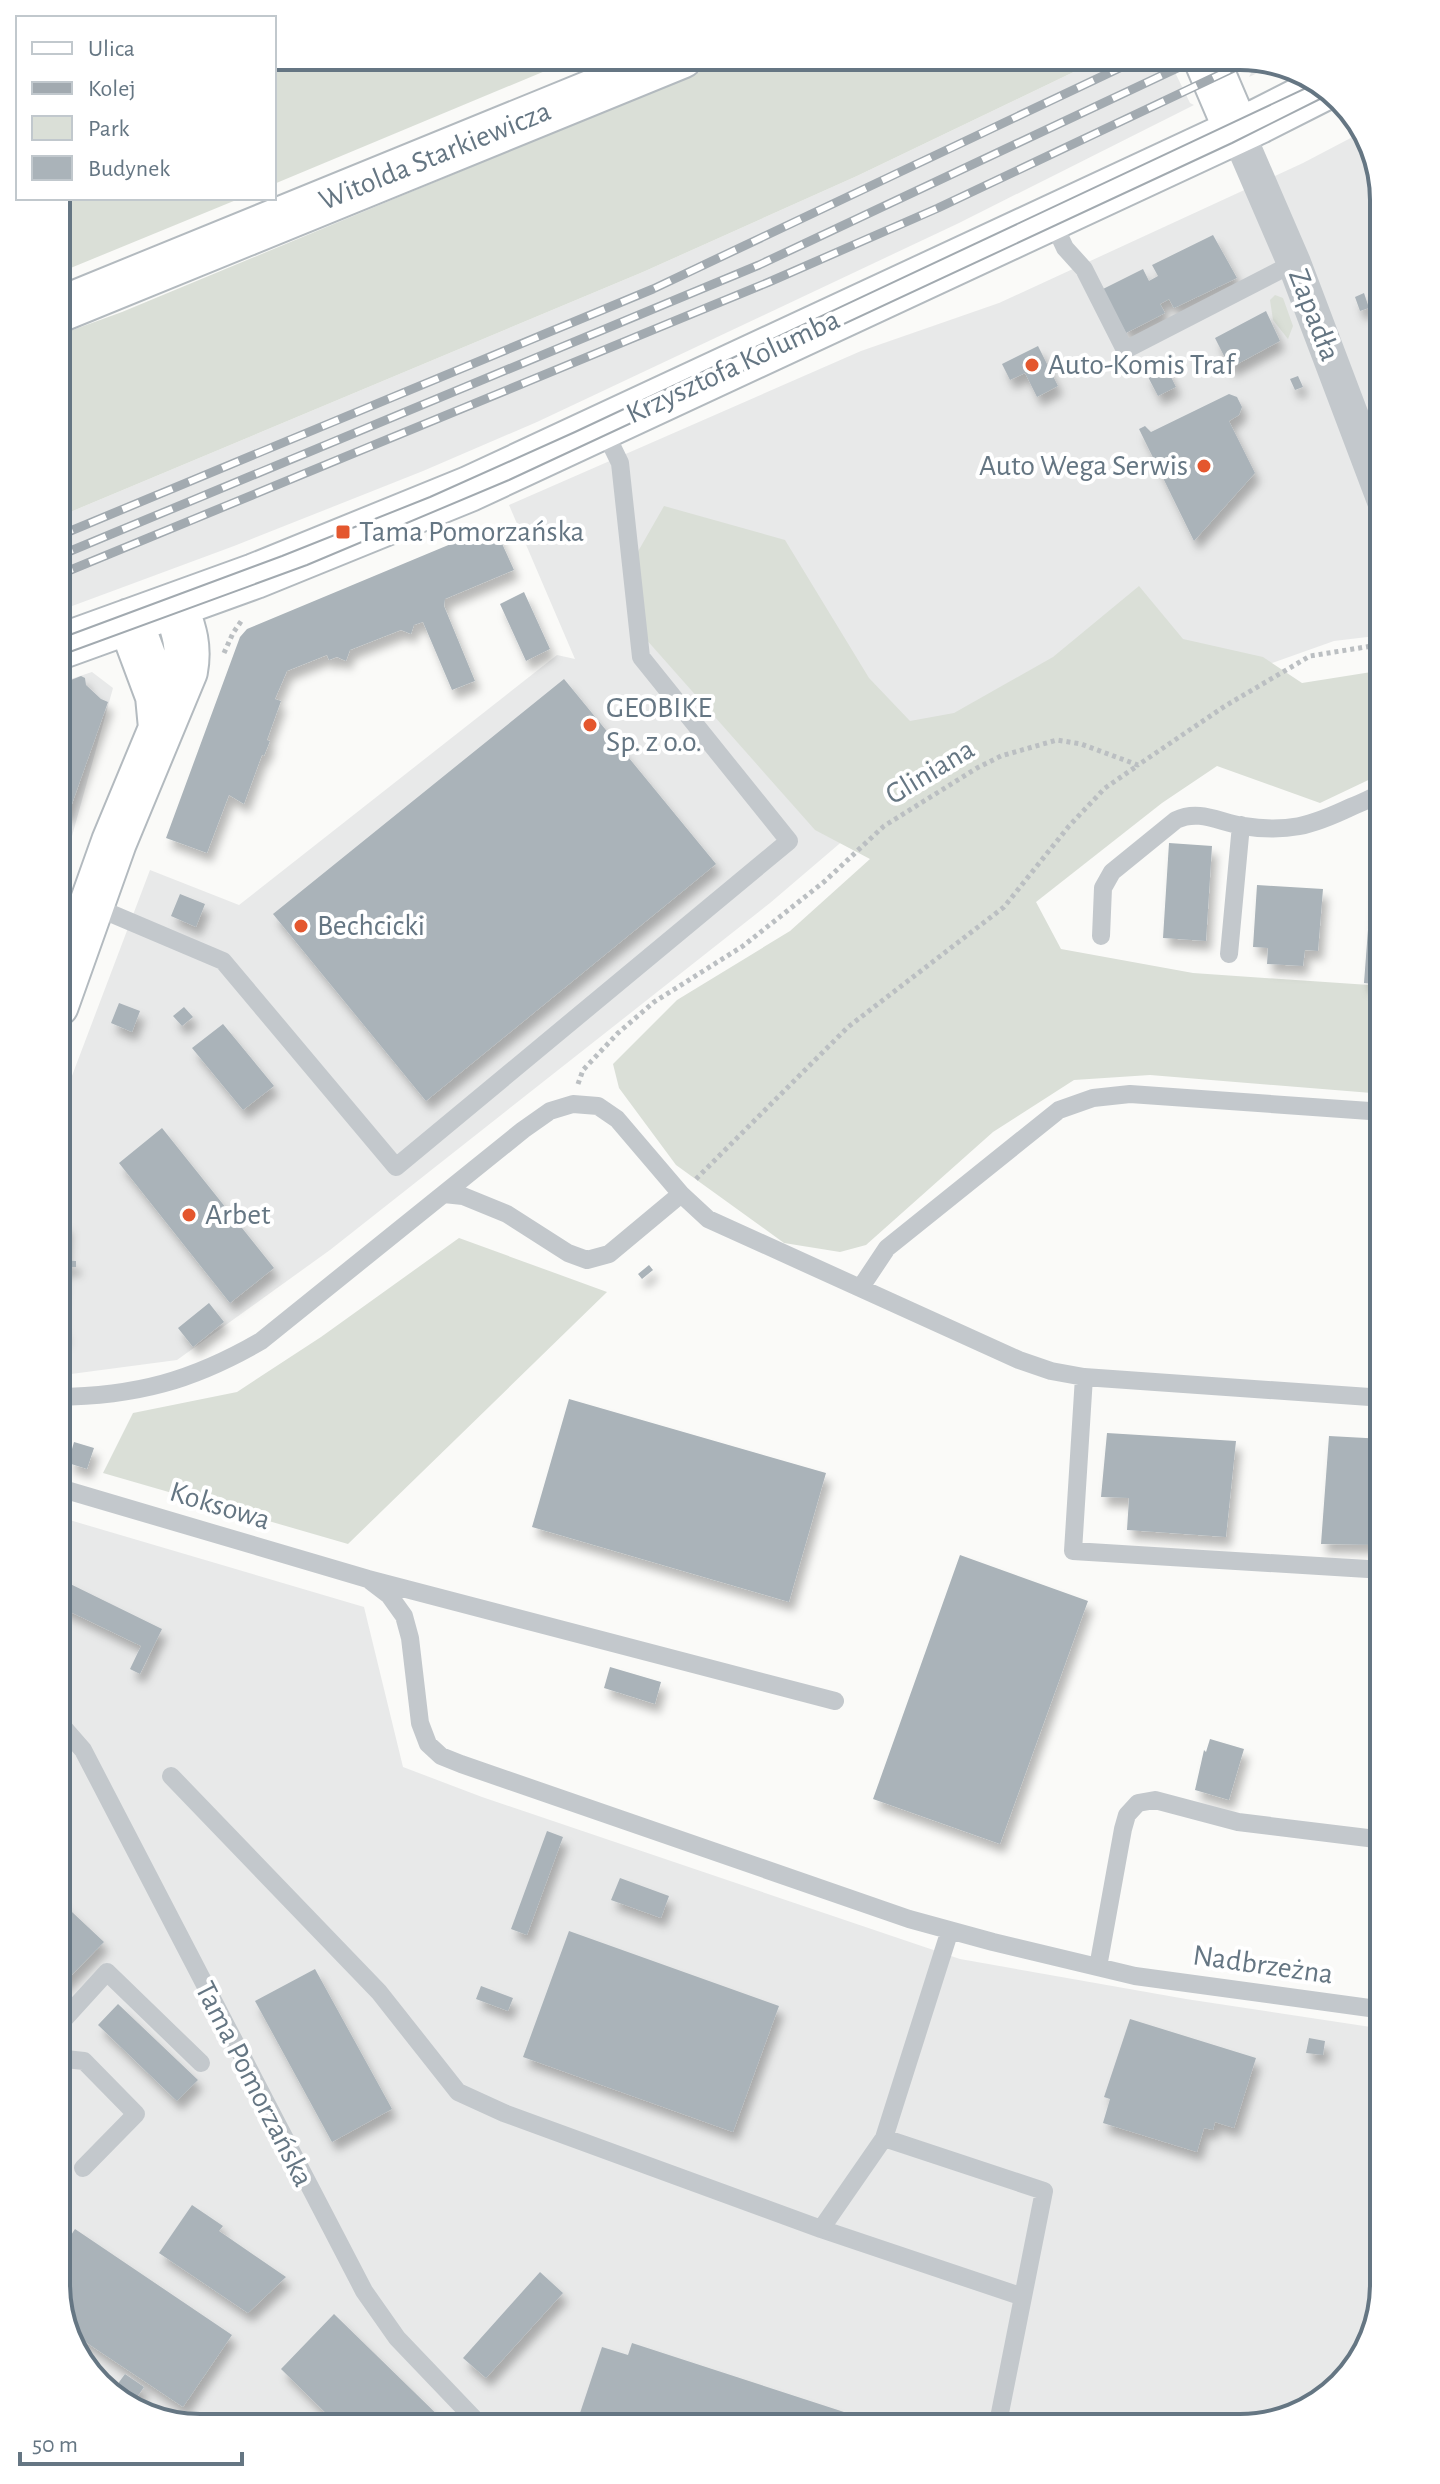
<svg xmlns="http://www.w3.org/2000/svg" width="1440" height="2484" font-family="'Alegreya Sans',sans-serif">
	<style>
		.built { fill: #e8e9e9 }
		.green { fill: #dadfd7 }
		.water { fill: #bbc7cb }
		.building { fill: #aab3b9; filter: url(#shadow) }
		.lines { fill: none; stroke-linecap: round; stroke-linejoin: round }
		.secondary-casing { stroke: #b3babf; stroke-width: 48 }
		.path { stroke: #bbbfc2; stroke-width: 5; stroke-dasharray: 4 4; stroke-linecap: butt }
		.lane { stroke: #c3c8cc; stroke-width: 18 }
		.street { stroke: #c3c8cc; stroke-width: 34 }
		.secondary { stroke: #fff; stroke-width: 44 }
		.tram { stroke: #a2aab0; stroke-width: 2 }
		.rail-casing { stroke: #a2aab0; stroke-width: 9 }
		.rail { stroke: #fff; stroke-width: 6; stroke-dasharray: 18; stroke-linecap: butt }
		.poi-dot { fill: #e4572e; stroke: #fff; stroke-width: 3 }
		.labels { text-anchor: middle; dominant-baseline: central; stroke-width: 8; stroke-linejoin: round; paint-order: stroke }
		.street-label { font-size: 30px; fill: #657683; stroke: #fff }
		.poi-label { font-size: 30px; fill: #657683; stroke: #fff; text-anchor: start }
		.rim { fill: none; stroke: #657683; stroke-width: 4 }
	</style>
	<defs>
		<filter id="shadow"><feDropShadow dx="5" dy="9" stdDeviation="4" flood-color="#0004"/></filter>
	</defs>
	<rect width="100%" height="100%" fill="#fafaf8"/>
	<path class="built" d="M1107 56H1167L1190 103 1194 105 959 223 537 422 423 471 234 546 56 612V518L643 272 857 176Z
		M1243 56H1250L1274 65 1249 77 1251 73Z
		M1364 131 1369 137 1384 200V635L1334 641 893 798 770 903 330 1250 177 1360 56 1376V1118L150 870 239 905 557 655 575 659 509 505 861 351 999 303 1303 163Z
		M92 672 113 688 56 894V684Z
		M56 1516 364 1607 403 1767 482 1797 960 1959 1186 1999 1384 2029V2284L1360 2364 1303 2413 1240 2428H191L120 2404 71 2347 56 2284Z"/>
	<path class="green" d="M274 56H581L274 184Z
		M738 56H1107L857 176 643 272 56 518V336L122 312Z
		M56 198H241L56 274Z
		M1275 295 1283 298 1293 326 1288 339 1273 320 1270 300Z
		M664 506 785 540 869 678 910 721 954 713 1053 657 1139 586 1183 639 1263 657 1302 683 1384 670V768L1381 774 1320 803 1217 766 1162 803 1036 902 1061 949 1193 973 1384 986V1094L1150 1075 1074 1080 993 1132 866 1245 840 1252 784 1243 676 1165 619 1088 613 1064 677 1000 790 931 870 859 815 830 645 638 636 555Z
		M459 1238 607 1292 348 1544 103 1473 133 1413 237 1392 321 1337Z"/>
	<path class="water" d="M1376 1882 1384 1883V1954L1370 1950Z"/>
	<path class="building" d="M1373 152 1379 177H1377L1367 154Z
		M1213 235 1237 278 1174 308 1169 299 1160 304 1165 313 1126 333 1103 289 1143 269 1149 281 1158 276 1152 265Z
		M1364 293 1369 308 1360 311 1355 297Z
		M1266 311 1280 341 1230 368 1215 338Z
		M1038 346 1058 386 1037 397 1025 373 1010 380 1002 364Z
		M1164 363 1176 387 1158 396 1146 373Z
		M1298 376 1303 387 1295 390 1290 379Z
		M1229 394 1237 397 1242 407 1239 415 1229 421 1255 473 1194 541 1139 429 1145 426 1151 432Z
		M494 526 514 570 445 599 444 606 475 681 452 690 423 622 414 625 411 634 401 630 350 650 346 661 337 657 329 660 327 655 287 671 275 699 281 701 267 740 270 741 264 756 262 755 244 804 229 795 207 853 166 838 240 637 247 629Z
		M524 592 550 649 526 661 500 604Z
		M81 676 85 678 86 685 101 699 108 702 68 815 56 811V686Z
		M564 679 716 864 426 1101 273 914Z
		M1375 835H1384V985L1364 983Z
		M1169 843 1212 846 1206 941 1163 938Z
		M1257 885 1323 889 1318 951 1305 950 1303 966 1267 964 1268 948 1253 947Z
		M180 894 205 904 196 927 171 916Z
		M119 1003 140 1011 132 1032 111 1023Z
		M184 1007 193 1017 182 1026 173 1016Z
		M223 1024 274 1086 243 1110 192 1048Z
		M162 1128 274 1268 230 1303 119 1163Z
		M56 1222 67 1223 65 1260 76 1261V1267H63L59 1307 61 1330H64V1337H56Z
		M649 1265 653 1270 642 1279 638 1274Z
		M209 1303 224 1322 193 1347 178 1328Z
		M569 1399 826 1473 789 1602 532 1527Z
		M1107 1433 1236 1441 1226 1537 1127 1530 1129 1498 1101 1497Z
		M1329 1436 1384 1439 1378 1545 1321 1544Z
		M74 1442 94 1448 87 1469 68 1463Z
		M960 1555 1088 1601 1000 1844 873 1799Z
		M58 1578 162 1629 140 1674 130 1669 141 1646 56 1605Z
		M610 1667 661 1682 655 1704 604 1688Z
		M1210 1739 1244 1749 1229 1800 1195 1790 1204 1750 1206 1752Z
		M547 1831 563 1837 527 1935 511 1929Z
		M620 1878 669 1896 661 1918 611 1900Z
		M56 1897 104 1942 56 1991Z
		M569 1931 779 2006 733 2132 523 2057Z
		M315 1969 392 2109 332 2142 255 2001Z
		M481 1986 513 1998 508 2011 476 1999Z
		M118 2004 198 2080 177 2101 98 2025Z
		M1130 2019 1256 2058 1234 2128 1215 2122 1213 2130 1204 2128 1197 2152 1103 2123 1110 2099 1104 2097Z
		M1309 2038 1325 2041 1323 2055 1306 2053Z
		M192 2205 223 2226 219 2231 286 2277 248 2313 159 2253Z
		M75 2229 232 2335 183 2407 66 2329 56 2284V2258Z
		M540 2272 563 2293 486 2378 463 2358Z
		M334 2314 451 2428H341L281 2369Z
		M632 2343 884 2425 883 2428H575L602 2347 628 2355Z
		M125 2374 144 2387 133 2403 146 2413 120 2404 101 2382 114 2389Z"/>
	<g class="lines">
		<defs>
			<path id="secondary" d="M1205 56 1237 131
				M56 311 681 56
				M130 621 158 696 161 728
				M56 648 255 576 469 489 1259 121 1326 87
				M56 1005 114 842 185 671C190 645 183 628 175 605"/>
		</defs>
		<use href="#secondary" class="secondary-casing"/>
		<path class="path" d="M224 653 233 633 242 620
			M578 1084 583 1070 618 1033 654 1002 743 946 825 881 884 826 977 768 1001 756 1057 740 1081 744 1138 765 1225 706 1310 656 1384 644
			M696 1179 848 1027 1004 907 1069 826 1105 788 1137 766"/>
		<path class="lane" d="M1051 218 1065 248 1084 269 1125 350 1294 263
			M91 905 223 961 396 1167 789 841 641 657 620 463 603 428
			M1101 936 1103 888 1112 872 1176 820C1199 809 1219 822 1243 826 1287 833 1311 826 1351 807 1362 802 1375 798 1384 790
			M1229 954 1241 825
			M444 1194 463 1196 507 1214 568 1253 587 1260 609 1254 681 1194
			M861 1287 887 1248 1059 1110 1093 1098 1130 1094 1384 1112
			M1084 1377 1073 1551 1384 1570
			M56 1397C136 1396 192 1381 261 1341L523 1130 550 1111 573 1104 598 1106 617 1119 681 1194 708 1219 1019 1360 1051 1371 1084 1377 1384 1398
			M56 1487 368 1579 835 1701
			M368 1579 389 1595 404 1616 410 1638 420 1723 428 1744 441 1756 461 1764 909 1919 993 1942 1135 1976 1384 2010
			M56 1719 83 1750 364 2291 397 2338 483 2428
			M171 1776 379 1992 458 2092 504 2113 821 2229 884 2138 950 1930
			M1098 1967 1123 1829 1127 1815 1138 1803 1155 1800 1238 1822 1384 1840
			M56 2028 107 1972 201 2063
			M56 2058 84 2061 136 2114 83 2168
			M884 2138 1044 2191 997 2428
			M821 2229 1023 2297"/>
		<path class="street" d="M1237 131 1294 263 1384 501"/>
		<use href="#secondary" class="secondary"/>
		<path class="tram" d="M56 640 282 556 430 497 575 432 1321 81
			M56 657 307 565 509 480 1232 143 1332 93"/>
		<defs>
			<path id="rail" d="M56 537 653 289 1145 56
				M56 557 759 265 1203 56
				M56 576 769 282 938 208 1255 58"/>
		</defs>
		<use href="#rail" class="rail-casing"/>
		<use href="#rail" class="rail"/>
	</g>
	<g class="poi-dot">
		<circle cx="1032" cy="365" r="8"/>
		<circle cx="1204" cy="466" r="8"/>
		<rect x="335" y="524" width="16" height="16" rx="4"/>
		<circle cx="590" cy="725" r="8"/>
		<circle cx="301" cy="926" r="8"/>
		<circle cx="189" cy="1215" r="8"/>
	</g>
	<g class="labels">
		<g class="street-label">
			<text transform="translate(435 156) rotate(-22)">Witolda Starkiewicza</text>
			<text transform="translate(1314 315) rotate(69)">Zapadła</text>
			<text transform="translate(733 367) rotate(-25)">Krzysztofa Kolumba</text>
			<text transform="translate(930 772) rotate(-31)">Gliniana</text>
			<text transform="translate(220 1506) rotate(17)">Koksowa</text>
			<text transform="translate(1263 1965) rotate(8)">Nadbrzeżna</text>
			<text transform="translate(254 2084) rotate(63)">Tama Pomorzańska</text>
		</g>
		<g class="poi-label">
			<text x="1048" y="365">Auto-Komis Traf</text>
			<text x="1188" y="466" text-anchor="end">Auto Wega Serwis</text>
			<text x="359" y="532">Tama Pomorzańska</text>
			<text x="606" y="708">GEOBIKE<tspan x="606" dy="34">Sp. z o.o.</tspan></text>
			<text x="317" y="926">Bechcicki</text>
			<text x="205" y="1215">Arbet</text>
		</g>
	</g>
	<path d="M0 0H1440V2484H0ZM200 70H1240A130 130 0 0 1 1370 200V2284A130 130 0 0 1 1240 2414H200A130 130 0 0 1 70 2284V200A130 130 0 0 1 200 70Z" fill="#fff" fill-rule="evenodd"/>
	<path class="rim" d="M200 70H1240A130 130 0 0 1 1370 200V2284A130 130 0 0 1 1240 2414H200A130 130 0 0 1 70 2284V200A130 130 0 0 1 200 70Z"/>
	<rect x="16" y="16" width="260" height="184" fill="#ffffff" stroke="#c1c8cd" stroke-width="2"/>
	<rect x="32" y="42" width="40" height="12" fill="#ffffff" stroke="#c1c8cd" stroke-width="2"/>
	<text x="88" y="56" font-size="24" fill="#657683">Ulica</text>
	<rect x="32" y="82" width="40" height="12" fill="#a2aab0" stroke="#c1c8cd" stroke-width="2"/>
	<text x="88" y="96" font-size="24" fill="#657683">Kolej</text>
	<rect x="32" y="116" width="40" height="24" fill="#dadfd7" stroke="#c1c8cd" stroke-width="2"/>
	<text x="88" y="136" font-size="24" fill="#657683">Park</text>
	<rect x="32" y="156" width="40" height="24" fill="#aab3b9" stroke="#c1c8cd" stroke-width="2"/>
	<text x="88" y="176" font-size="24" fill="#657683">Budynek</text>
	<path d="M20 2452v12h222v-12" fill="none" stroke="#657683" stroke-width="4"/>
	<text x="32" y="2452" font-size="24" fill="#657683" stroke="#ffffff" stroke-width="6" paint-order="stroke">50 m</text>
</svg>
